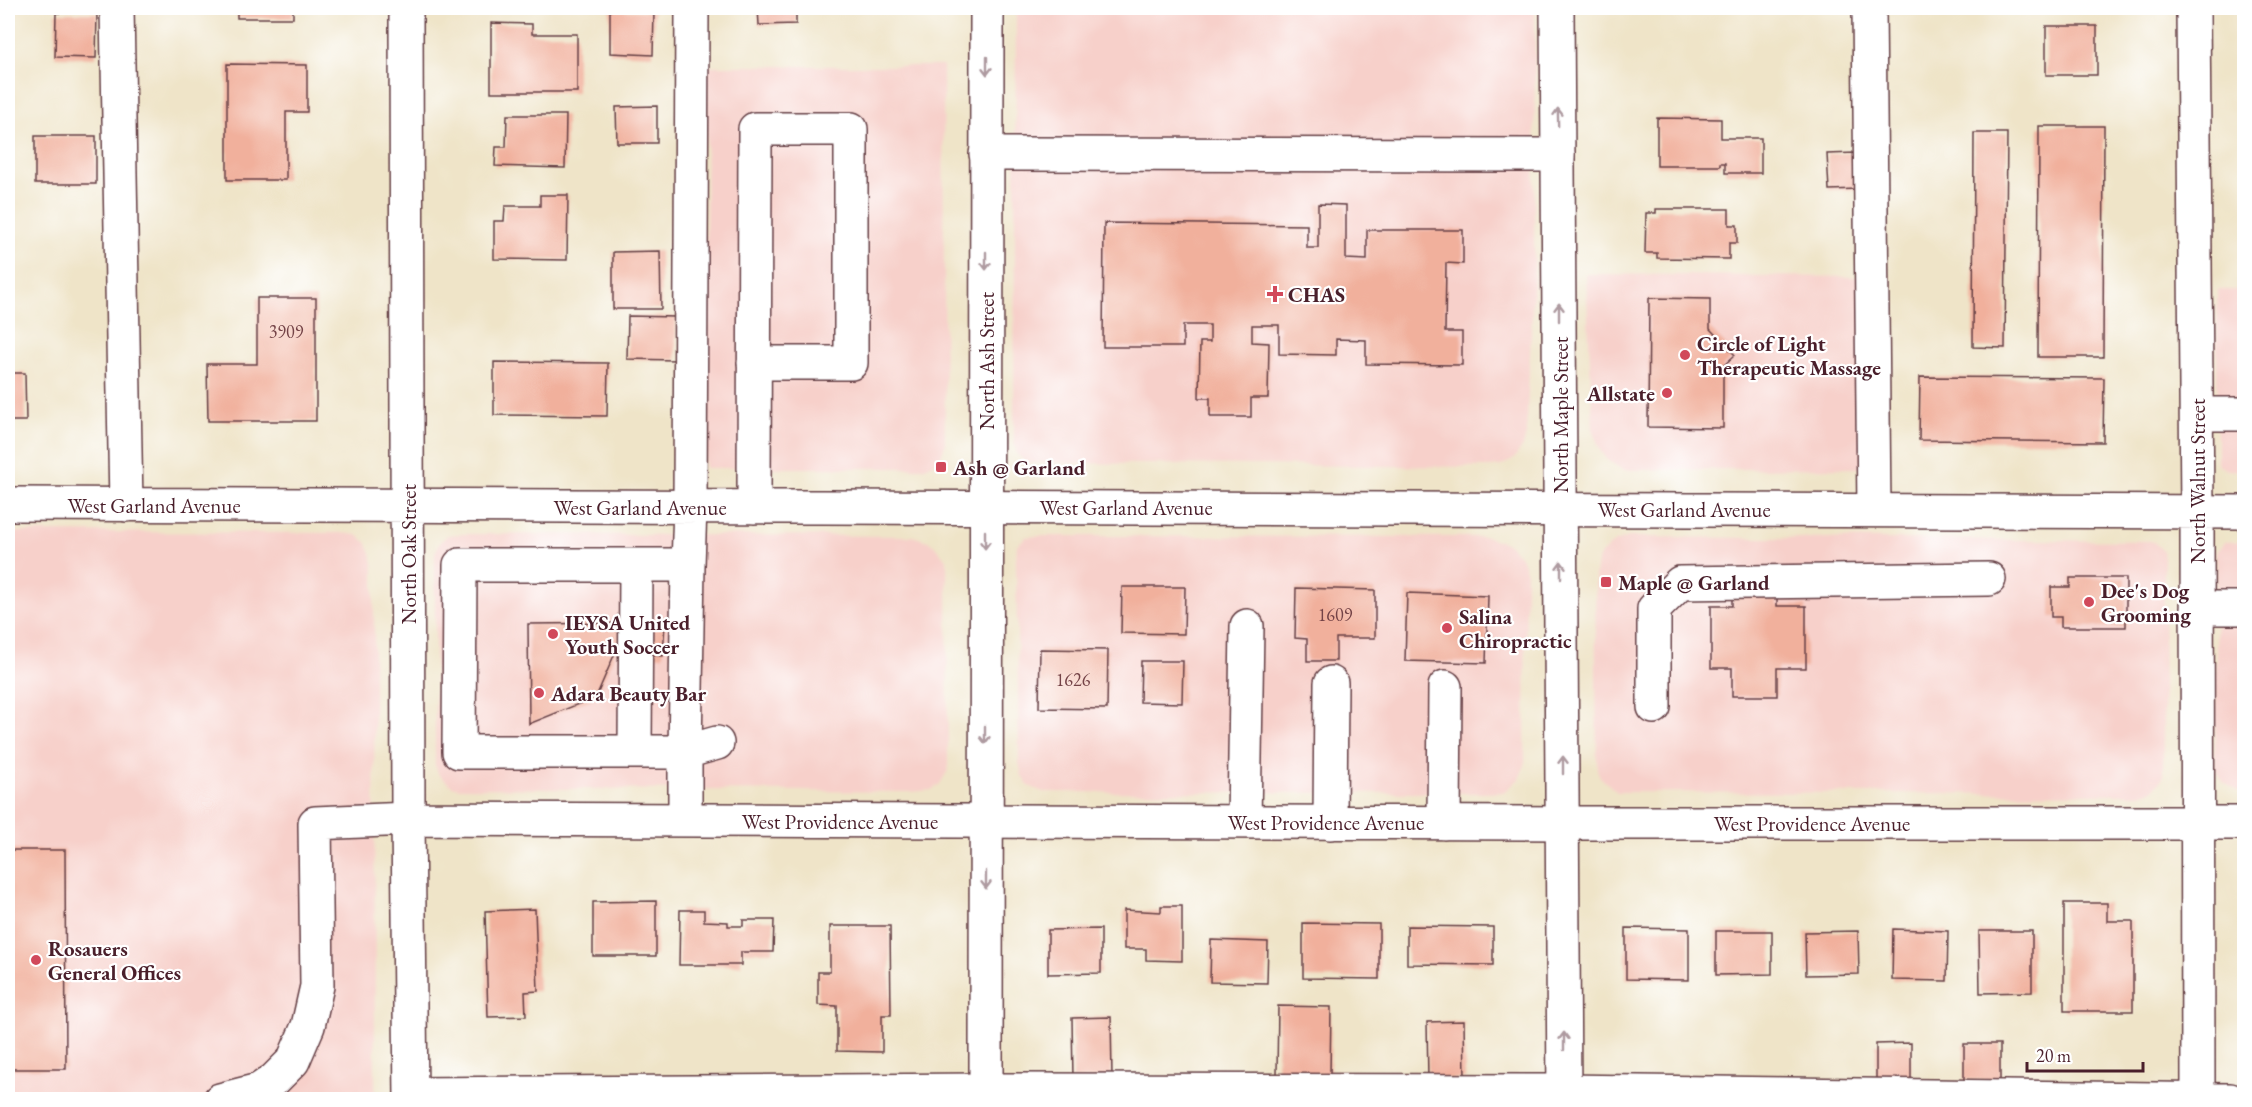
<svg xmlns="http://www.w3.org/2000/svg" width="2252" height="1107" font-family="'EB Garamond',serif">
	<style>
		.built { fill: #f7d0ca }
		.building { fill: #f1b09c }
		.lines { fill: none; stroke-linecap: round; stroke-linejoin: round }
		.minor-casing { stroke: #633d43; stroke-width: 36 }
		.major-casing { stroke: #633d43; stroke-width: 36 }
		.minor { stroke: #fff; stroke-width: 33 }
		.major { stroke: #fff; stroke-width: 33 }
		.oneway { stroke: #ae9aa0 }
		.poi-dot { fill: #d1495b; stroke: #fff; stroke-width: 2 }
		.labels { text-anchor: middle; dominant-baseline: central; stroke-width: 4.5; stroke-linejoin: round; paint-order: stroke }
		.number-label { font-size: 18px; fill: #744347 }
		.poi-label { font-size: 21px; font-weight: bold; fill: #4a1f2b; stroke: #fff; text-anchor: start }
		.street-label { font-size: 21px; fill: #4a1f2b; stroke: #fff }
	</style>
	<rect width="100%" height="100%" fill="#fff"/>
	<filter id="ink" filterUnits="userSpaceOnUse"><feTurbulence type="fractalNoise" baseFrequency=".0167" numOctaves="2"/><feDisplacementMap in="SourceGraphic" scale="12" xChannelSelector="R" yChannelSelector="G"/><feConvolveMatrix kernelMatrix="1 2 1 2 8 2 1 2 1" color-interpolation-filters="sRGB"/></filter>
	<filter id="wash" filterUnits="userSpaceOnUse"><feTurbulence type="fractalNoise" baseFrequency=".008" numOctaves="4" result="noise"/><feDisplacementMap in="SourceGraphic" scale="24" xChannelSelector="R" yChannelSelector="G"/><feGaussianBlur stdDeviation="1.35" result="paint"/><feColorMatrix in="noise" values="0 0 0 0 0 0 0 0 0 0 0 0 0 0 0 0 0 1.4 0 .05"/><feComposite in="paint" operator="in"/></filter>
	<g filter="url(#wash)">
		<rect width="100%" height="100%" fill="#efe4c8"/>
		<path class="built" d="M1016 8H1535L1534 272 1526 434 1523 446 1514 459 1501 466 1489 467 1041 463H1029L1022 459 1017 454 1014 440Z
			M707 66H943L945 444 941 456 933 463 923 468H705Z
			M1586 274 1863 277V468L1623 470 1607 460 1601 452 1593 431Z
			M2217 290H2244V471L2227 470 2217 463Z
			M8 532 341 533 357 535 366 542 371 553 374 569 375 1099 8 1100Z
			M462 534 912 536 928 541 937 548 947 561 948 770 940 784 931 790 911 792 460 788 452 786 439 775 435 765V553L440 542 448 535Z
			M1037 536 1488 537 1508 544 1521 557 1526 570 1525 765 1519 779 1504 792 1484 793 1043 792 1029 786 1022 776 1019 762 1016 561 1017 545 1026 537Z
			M1629 537 2151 541 2155 543 2163 551 2164 559 2163 777 2154 789 2140 794 1617 792 1600 777 1597 769 1595 574 1597 562 1601 554 1615 542Z
			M2244 541V795L2223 782 2215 767 2217 551 2225 542Z"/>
		<g id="blocks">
			<path class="building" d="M237 8H293V18H237Z
				M758 8H796V24L759 25Z
				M853 8H885V11L853 10Z
				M1824 8H1852L1851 11 1824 10Z
				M610 10 654 11 653 55 610 53Z
				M56 13H97L96 58 55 57Z
				M491 23 532 24V34H577V92H491Z
				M2046 26H2097V75H2046Z
				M227 64 307 65V112H286V180H227Z
				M657 106V143H617L616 107Z
				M507 115H566L565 168 495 166 496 147H506Z
				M1657 118 1721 119V138H1761V173H1725V163H1720V166H1657Z
				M2039 126H2104L2103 357H2038Z
				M1974 133H2007L2005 348 1973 347Z
				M35 136H96V184H35Z
				M1856 153 1858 189 1829 190 1827 154Z
				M540 195H568L567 260 494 259V221H504L505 206H540Z
				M1318 204 1346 205V259L1367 260V230H1463V264L1446 263 1445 332H1462V365L1366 364V340L1336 339V355L1279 354V325H1252V342L1269 343 1268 398H1251V417H1210V398H1199L1200 342H1210V325H1183V347H1103L1104 223 1307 225V248H1318Z
				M1656 209H1729V225H1737V243H1729V259L1657 258V253H1645L1646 213H1656Z
				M660 251 661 309H613V252Z
				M257 298H316V421H208L207 364H257Z
				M1649 298 1710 299V329L1735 355 1723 366V428L1648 427Z
				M628 316 676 317V360L627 359Z
				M494 362 608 363 607 416 494 415Z
				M8 373H25L26 421H8Z
				M1920 377 2104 378 2103 442 1919 440Z
				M2070 578H2126V627H2061V617H2051V587H2070Z
				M1732 585H1777V606H1806V668H1777V696H1732V668H1711V606H1732Z
				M1122 587H1185L1184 634 1121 633Z
				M1296 588 1375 590V638H1336V661H1307V639L1295 638Z
				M1407 593 1488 596 1486 663 1405 661Z
				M651 622H665L663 656 649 655Z
				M628 623 596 697 529 724 528 624Z
				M1040 649 1108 650 1107 709 1039 708Z
				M1141 661H1183L1182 703 1140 702Z
				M8 850H65L66 1069H8Z
				M656 901V956H593V902Z
				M2064 903H2107V921H2133V1011H2064Z
				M1161 906H1182V961L1146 960V949H1124V910L1161 912Z
				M535 909 538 991 525 992 526 1016 488 1017 485 911Z
				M680 910H704V921L728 922V926H743V920H774L773 952H741V965H679Z
				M1303 923 1379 924V979L1303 978Z
				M830 926H890L891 1015H882V1052L837 1051V1006L818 1005V972H830Z
				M1407 926 1493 927V965L1407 964Z
				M1626 928 1689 929V980L1626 979Z
				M1101 929V973L1048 974V930Z
				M1893 929 1948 931 1947 981 1892 980Z
				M1716 931H1772V974L1716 975Z
				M1858 931 1859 974 1806 975 1805 932Z
				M1979 931H2032V992L1980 993Z
				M1211 940 1268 942 1267 983 1210 982Z
				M1278 1006 1331 1007 1330 1074H1277Z
				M1111 1017 1112 1078 1073 1079 1072 1018Z
				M1464 1021 1465 1079H1428L1427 1022Z
				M1911 1043V1079H1876V1044Z
				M1964 1044H2000V1080H1964Z"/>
		</g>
	</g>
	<g filter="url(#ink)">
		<use href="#blocks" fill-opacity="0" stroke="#633d43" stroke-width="1.5"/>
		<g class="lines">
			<defs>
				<path id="minor" d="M117 8 126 505
					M406 8 408 819 411 1100
					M1869 8 1874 510
					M2193 8 2197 512 2198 1100
					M986 154 1558 155
					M2197 414H2244
					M8 504 2244 512
					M754 507 755 129H851V363H754
					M688 565 685 752 717 743
					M2197 608H2244
					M1654 707V609L1680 583 1989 579
					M635 752 636 565
					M685 820V752H459L460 565H688L690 507 692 8
					M1244 822 1247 626
					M1330 823 1331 683
					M1444 823 1445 687
					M411 1094 986 1090 1564 1091 2230 1100
					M220 1100 259 1090 275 1079 293 1061 308 1026 317 986 315 823 408 819 1564 823H2244"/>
				<path id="major" d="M1557 8 1564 1100
					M986 1100 987 8"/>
			</defs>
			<use href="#minor" class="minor-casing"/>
			<use href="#major" class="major-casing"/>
			<use href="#minor" class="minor"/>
			<use href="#major" class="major"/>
		</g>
		<defs><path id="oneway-shaft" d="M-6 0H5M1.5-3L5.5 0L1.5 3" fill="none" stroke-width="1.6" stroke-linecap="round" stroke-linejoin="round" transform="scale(1.5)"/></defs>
		<g class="oneway">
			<use href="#oneway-shaft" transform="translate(987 66) rotate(90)"/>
			<use href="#oneway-shaft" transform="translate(1558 117) rotate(-91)"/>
			<use href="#oneway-shaft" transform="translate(986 261) rotate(90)"/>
			<use href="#oneway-shaft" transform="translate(1559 312) rotate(-90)"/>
			<use href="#oneway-shaft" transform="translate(985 540) rotate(90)"/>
			<use href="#oneway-shaft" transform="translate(1561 570) rotate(-90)"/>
			<use href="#oneway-shaft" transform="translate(985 735) rotate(90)"/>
			<use href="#oneway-shaft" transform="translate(1563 765) rotate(-90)"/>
			<use href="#oneway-shaft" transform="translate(986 880) rotate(90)"/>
			<use href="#oneway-shaft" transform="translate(1564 1041) rotate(-90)"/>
		</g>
	</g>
	<g class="poi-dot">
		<path d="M1272 285h6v6h6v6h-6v6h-6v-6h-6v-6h6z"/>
		<circle cx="1685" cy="355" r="6"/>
		<circle cx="1667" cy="393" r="6"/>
		<rect x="935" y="461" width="12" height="12" rx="3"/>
		<rect x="1600" y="576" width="12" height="12" rx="3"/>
		<circle cx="2089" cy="602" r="6"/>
		<circle cx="1447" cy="628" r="6"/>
		<circle cx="553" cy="634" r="6"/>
		<circle cx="539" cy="693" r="6"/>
		<circle cx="36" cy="960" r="6"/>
	</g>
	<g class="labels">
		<g class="number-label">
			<text x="286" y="331">3909</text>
			<text x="1335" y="614">1609</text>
			<text x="1073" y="679">1626</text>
		</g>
		<g class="poi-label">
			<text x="1288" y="294">CHAS</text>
			<text x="1697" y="343">Circle of Light<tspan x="1697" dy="24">Therapeutic Massage</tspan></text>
			<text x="1655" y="393" text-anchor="end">Allstate</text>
			<text x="953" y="467">Ash @ Garland</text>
			<text x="1618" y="582">Maple @ Garland</text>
			<text x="2101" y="590">Dee's Dog<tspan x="2101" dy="24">Grooming</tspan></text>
			<text x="1459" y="616">Salina<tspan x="1459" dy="24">Chiropractic</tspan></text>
			<text x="565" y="622">IEYSA United<tspan x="565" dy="24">Youth Soccer</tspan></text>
			<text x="551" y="693">Adara Beauty Bar</text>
			<text x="48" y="948">Rosauers<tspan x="48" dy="24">General Offices</tspan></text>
		</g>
		<g class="street-label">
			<text transform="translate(986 361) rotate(-90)">North Ash Street</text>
			<text transform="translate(1560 415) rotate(-90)">North Maple Street</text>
			<text transform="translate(2197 481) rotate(-90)">North Walnut Street</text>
			<text x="154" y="505">West Garland Avenue</text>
			<text x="640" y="507">West Garland Avenue</text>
			<text x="1126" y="507">West Garland Avenue</text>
			<text x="1684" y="509">West Garland Avenue</text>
			<text transform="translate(408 554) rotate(-90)">North Oak Street</text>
			<text x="840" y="821">West Providence Avenue</text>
			<text x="1326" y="822">West Providence Avenue</text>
			<text x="1812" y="823">West Providence Avenue</text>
		</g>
	</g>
	<rect width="2252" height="1107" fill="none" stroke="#fff" stroke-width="30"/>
	<path d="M2027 1062v9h116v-9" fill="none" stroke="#4a1f2b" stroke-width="3"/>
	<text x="2036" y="1062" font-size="18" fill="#4a1f2b" stroke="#ffffff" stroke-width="4.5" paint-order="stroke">20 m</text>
</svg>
